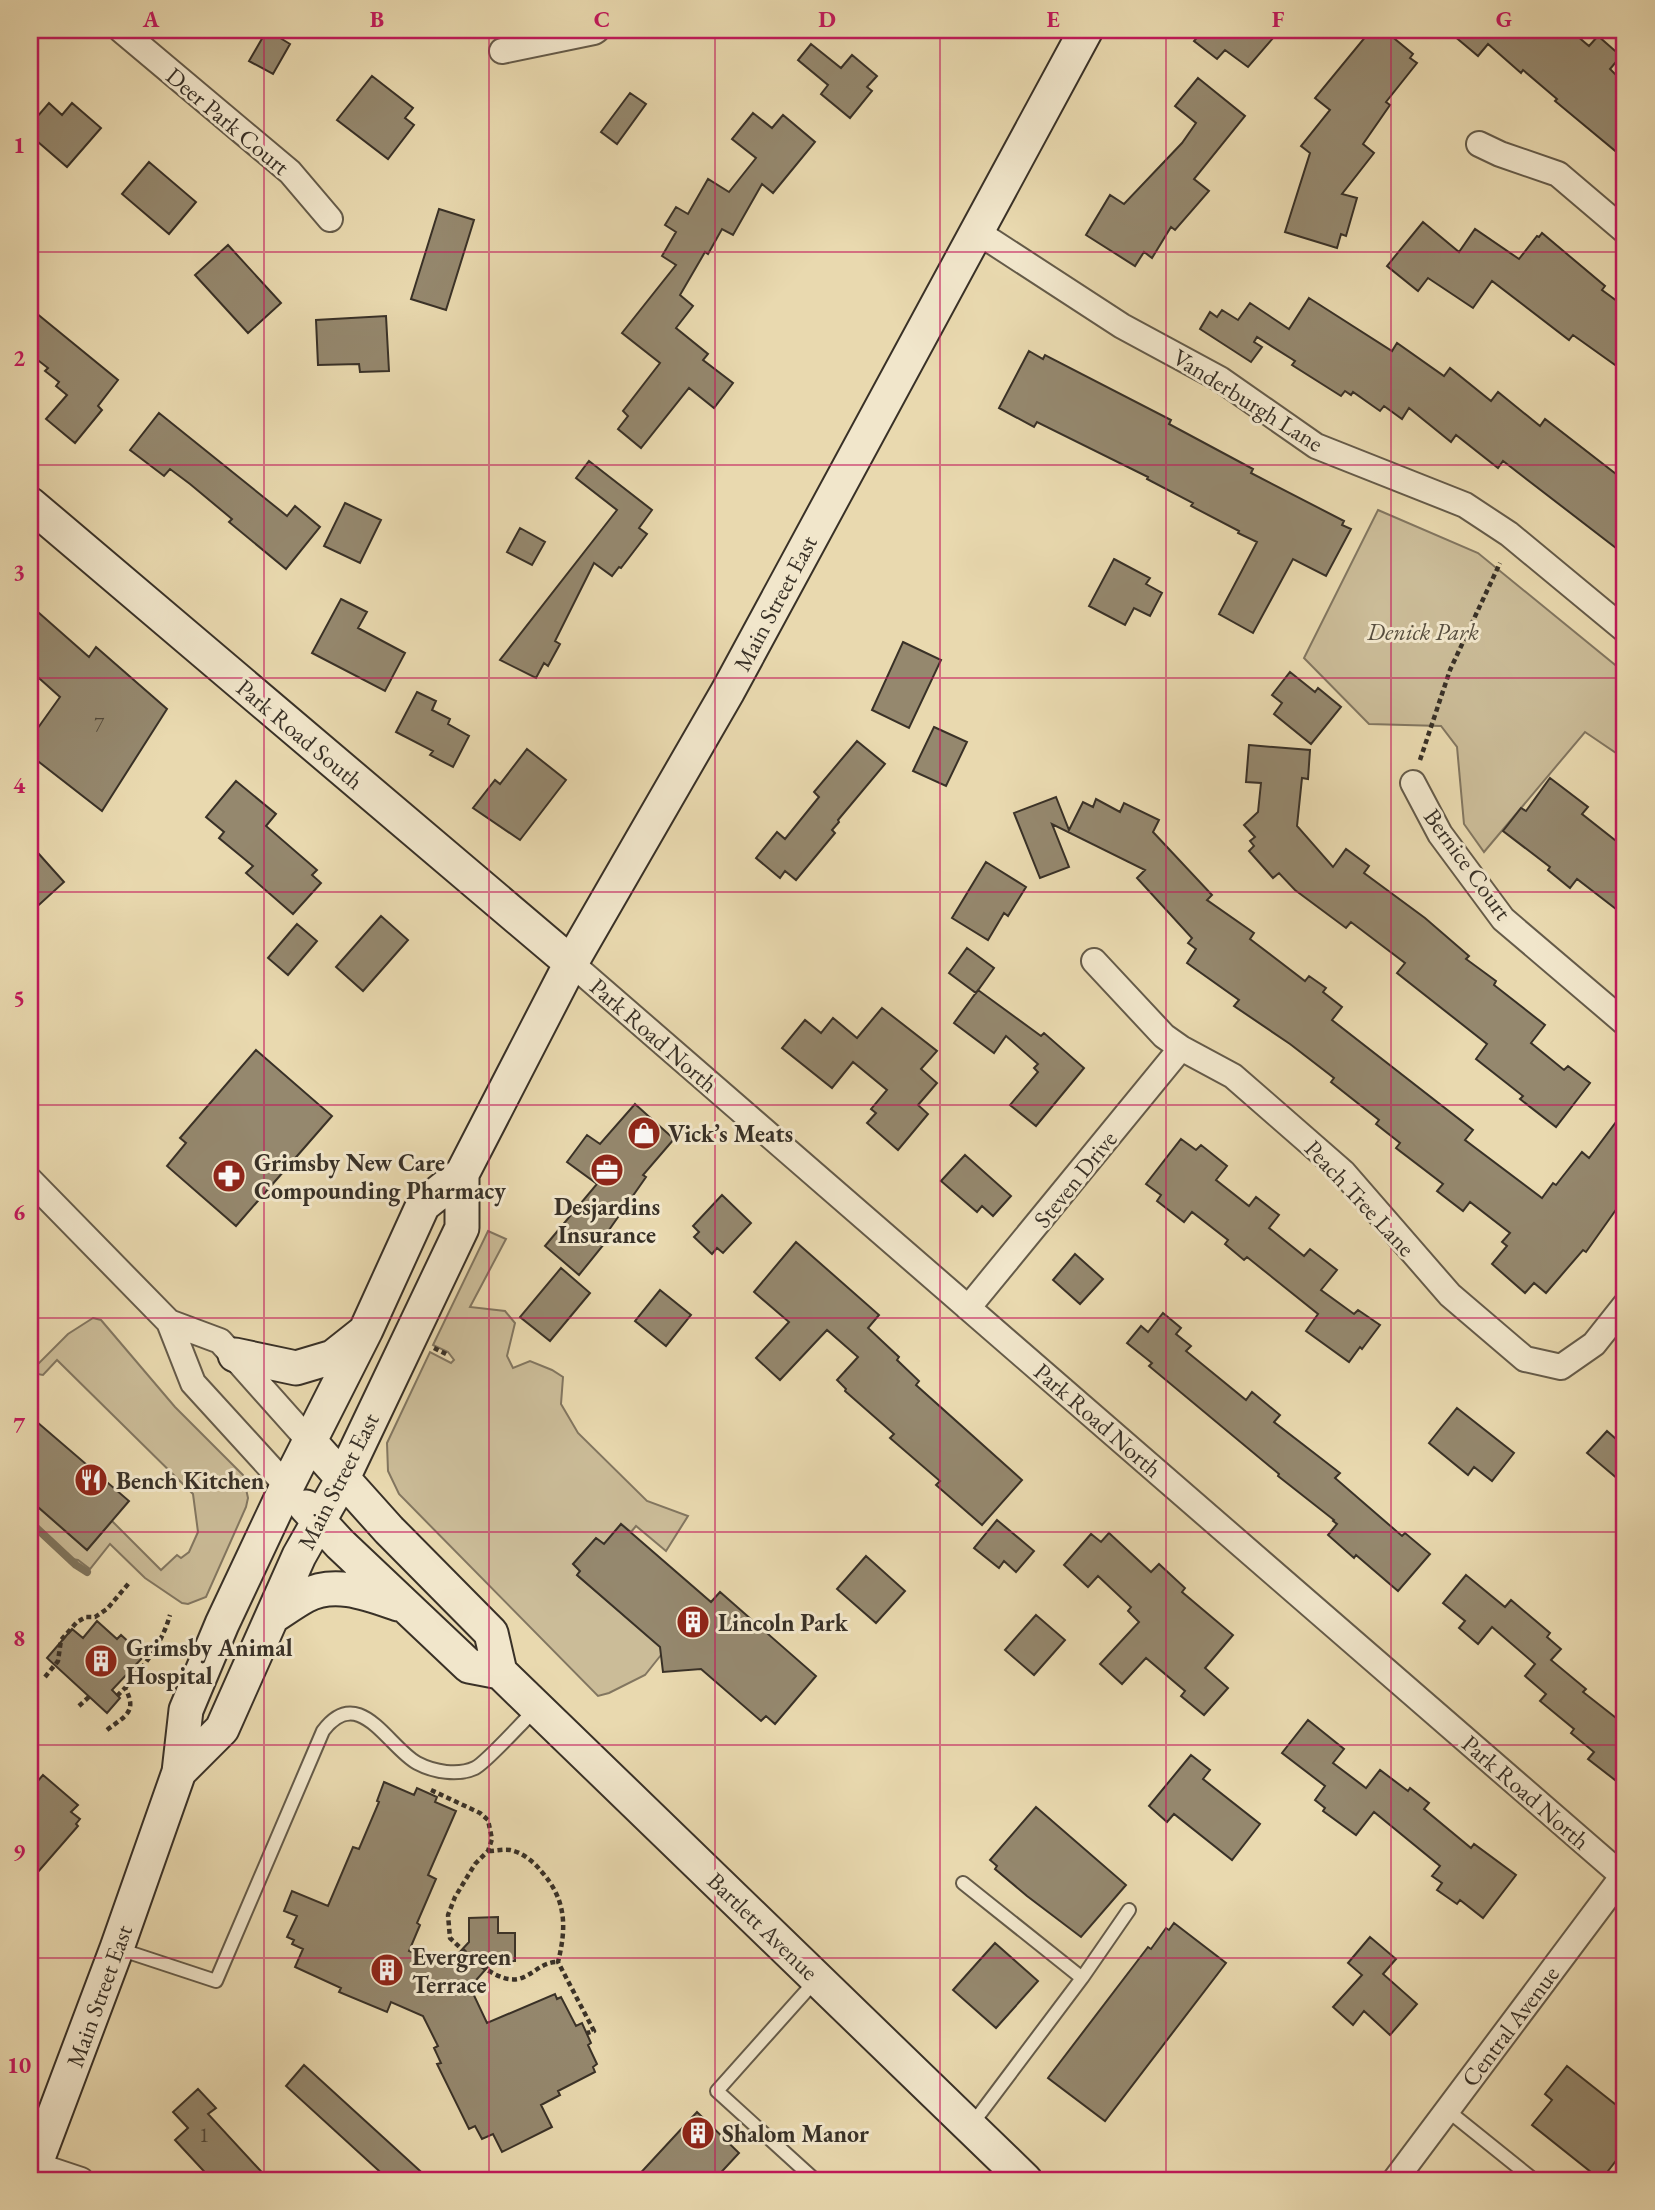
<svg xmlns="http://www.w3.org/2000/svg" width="1655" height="2210" font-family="'EB Garamond',serif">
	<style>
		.green { fill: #cbbc98; stroke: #827660; stroke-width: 2 }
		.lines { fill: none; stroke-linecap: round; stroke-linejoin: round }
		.stream { stroke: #7f745d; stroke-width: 8 }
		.building { fill: #95886e; stroke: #393127; stroke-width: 2 }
		.lane-casing { stroke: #655b49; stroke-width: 16 }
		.street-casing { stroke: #655b49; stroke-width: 28 }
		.secondary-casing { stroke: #393127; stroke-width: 37 }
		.path { stroke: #393127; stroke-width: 4.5; stroke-dasharray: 5 3.5; stroke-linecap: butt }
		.lane { stroke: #f1e6cb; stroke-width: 12 }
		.street { stroke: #f1e6cb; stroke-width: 24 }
		.secondary { stroke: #f1e6cb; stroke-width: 33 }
		.grid { fill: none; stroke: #c2185b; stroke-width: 2; stroke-opacity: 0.55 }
		.labels { text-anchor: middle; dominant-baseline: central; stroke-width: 6; stroke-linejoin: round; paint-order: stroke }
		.number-label { font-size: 21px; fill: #504739 }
		.street-label { font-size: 24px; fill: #393127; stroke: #f1e6cb }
		.park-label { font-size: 24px; font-style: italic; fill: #564d3e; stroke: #f1e6cb }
		.poi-label { font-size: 24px; font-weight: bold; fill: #393127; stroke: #f1e6cb; text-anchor: start }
		.neatline { fill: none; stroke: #c2185b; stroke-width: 2.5 }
		.grid-label { font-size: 23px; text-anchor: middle; font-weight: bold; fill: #c2185b }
	</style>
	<rect width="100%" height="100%" fill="#e9d9af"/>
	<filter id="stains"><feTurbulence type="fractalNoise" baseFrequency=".00286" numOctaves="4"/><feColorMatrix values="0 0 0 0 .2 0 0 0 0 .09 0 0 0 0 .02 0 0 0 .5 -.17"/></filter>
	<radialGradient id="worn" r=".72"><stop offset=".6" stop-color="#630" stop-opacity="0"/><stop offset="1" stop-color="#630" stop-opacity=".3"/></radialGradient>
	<path class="green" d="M1378 510 1478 553 1625 673V759L1585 732 1484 852 1464 824 1457 747 1441 726 1369 724 1304 658Z
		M488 1231 506 1239 470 1307 505 1311 515 1323 507 1356 513 1368 530 1361 552 1370 563 1377 561 1404 578 1433 647 1501 688 1516 666 1551 636 1526 631 1532 621 1524 604 1544 596 1538 573 1564 580 1571 577 1575 665 1650 645 1675 609 1693 598 1696 399 1494 388 1471 387 1443 430 1352 451 1363 454 1360 448 1352 433 1345Z
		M93 1318 101 1320 175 1407 243 1475 248 1498 246 1507 206 1597 188 1604 182 1603 145 1578 110 1544 90 1569 78 1560 72 1559 30 1520V1500L87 1550 112 1521 161 1570 177 1555 181 1558 189 1552 198 1532 193 1494 57 1360 43 1375 37 1374 36 1366 68 1334Z"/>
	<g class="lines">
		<path class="stream" d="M30 1522 76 1565 87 1572"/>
	</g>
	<path class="building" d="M267 30 290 44 273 74 249 61Z
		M1199 30H1280L1248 67 1225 50 1217 59 1194 41 1202 32Z
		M1371 30H1384L1413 54 1410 58 1417 63 1386 102 1390 105 1363 144 1374 153 1342 194 1357 198 1346 236 1341 234 1337 248 1285 232 1310 153 1301 146 1330 110 1315 98Z
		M1447 30H1570L1589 46 1598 36 1621 56 1610 69 1625 84V159L1555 101 1557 99 1523 70 1521 73 1488 44 1478 56Z
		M811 44 841 68 852 55 877 76 867 87 872 91 850 118 821 94 828 85 798 60Z
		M372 76 413 108 405 118 414 125 388 159 337 120Z
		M1198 78 1245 116 1194 179 1209 191 1175 230 1171 227 1152 258 1144 252 1135 266 1086 235 1110 195 1124 204 1182 143 1196 123 1175 106Z
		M630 93 646 104 617 144 601 132Z
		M49 103 62 115 72 103 101 128 67 167 30 135V125Z
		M753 113 772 128 783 115 815 142 773 193 762 184 733 235 722 229 708 254 705 252 680 295 693 306 676 328 708 354 703 360 733 383 714 408 689 388 641 448 618 429 628 416 623 411 660 363 622 333 676 265 662 256 676 232 665 225 676 207 688 214 708 179 729 192 756 158 732 139Z
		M149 162 196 202 169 234 122 194Z
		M439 209 474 220 446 310 411 299Z
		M1423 222 1459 252 1475 229 1519 259 1537 236 1539 237 1542 233 1605 286 1602 290 1625 307V372L1573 335 1569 340 1492 281 1473 308 1428 278 1418 291 1387 266Z
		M228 245 281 303 248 333 195 275Z
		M1309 298 1392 351 1397 343 1444 376 1450 368 1491 401 1498 392 1540 426 1545 419 1625 481V555L1503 461 1498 468 1456 435 1451 442 1409 408 1402 419 1384 406 1380 411 1353 392 1351 395 1345 391 1341 396 1292 365 1295 361 1257 337 1254 342 1262 347 1251 362 1200 329 1210 312 1217 317 1222 310 1238 320 1250 303 1289 329Z
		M30 308 118 380 98 406 102 410 75 443 46 419 67 395 56 386 59 382 45 371 48 368 30 354Z
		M386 316 389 371 360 372 359 364 318 365 316 320Z
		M1029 351 1043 359 1045 355 1171 420 1169 424 1253 469 1251 473 1344 521 1342 525 1351 529 1326 576 1293 559 1253 633 1219 614 1257 542 1238 533 1239 531 1191 506 1193 503 1147 479 1148 477 1037 422 1034 427 999 408Z
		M159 413 287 516 295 506 320 527 286 569 229 522 232 519 190 484 170 469 164 476 130 450Z
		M589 461 652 510 639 528 647 534 621 568 619 567 612 576 594 563 555 641 560 644 548 666 544 663 536 678 500 660 617 510 576 478Z
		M345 503 381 520 360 563 324 546Z
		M520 528 545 542 532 565 507 552Z
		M1114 559 1150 578 1146 584 1162 593 1150 616 1134 608 1125 625 1089 606Z
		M341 599 367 612 358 628 405 653 385 691 312 653Z
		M30 605 89 657 96 647 167 709 102 811 30 755V739L60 697 30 670Z
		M903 642 941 660 909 728 872 710Z
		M1290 672 1315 692 1318 688 1341 707 1311 744 1274 714 1282 703 1272 695Z
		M417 692 436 701 432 710 450 719 448 724 469 736 453 767 430 755 433 751 396 732Z
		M934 727 967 742 946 786 913 771Z
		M857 741 885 764 838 820 839 822 832 830 835 833 796 880 785 871 780 878 756 858 777 832 785 839 819 797 814 792Z
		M1249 745 1310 750 1308 779 1302 778 1297 826 1333 867 1346 849 1369 866 1364 873 1425 918 1469 956 1466 959 1496 981 1494 985 1545 1025 1531 1043 1564 1070 1568 1066 1590 1083 1556 1127 1520 1099 1523 1096 1476 1059 1487 1044 1397 973 1405 963 1351 922 1346 928 1295 890 1279 873 1273 878 1249 851 1254 846 1250 841 1255 837 1244 825 1258 812 1261 783 1246 782Z
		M527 749 566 780 520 840 473 808 495 780 500 784Z
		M1550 778 1588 807 1582 814 1625 848V916L1577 879 1570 888 1548 870 1550 867 1503 831 1521 808 1526 811Z
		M236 781 276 814 266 826 317 870 312 875 321 883 293 914 246 873 253 866 219 838 224 832 206 817Z
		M1056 797 1069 830 1083 802 1093 807 1096 799 1120 812 1124 803 1159 820 1153 832 1212 895 1207 900 1254 933 1250 939 1305 981 1309 976 1326 988 1323 992 1342 1007 1332 1020 1473 1130 1465 1140 1542 1198 1553 1183 1556 1185 1582 1152 1589 1158 1625 1110V1197L1586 1252 1583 1250 1546 1293 1534 1283 1525 1293 1492 1264 1507 1246 1502 1242 1510 1233 1470 1202 1463 1211 1437 1191 1443 1184 1396 1148 1400 1143 1376 1124 1379 1120 1331 1082 1334 1078 1290 1044 1234 1006 1239 1000 1187 963 1196 949 1188 943 1192 938 1137 878 1145 870 1052 824 1069 867 1040 878 1014 813Z
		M30 844 64 882 30 913Z
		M986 862 1026 887 1008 916 1004 913 988 940 952 918Z
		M381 916 408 940 363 991 336 967Z
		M297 924 317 941 288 975 268 958Z
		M967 948 994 968 976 993 949 973Z
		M978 990 1041 1036 1044 1033 1084 1068 1036 1126 1010 1105 1038 1072 1034 1068 1038 1064 1006 1036 994 1053 954 1023Z
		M882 1008 937 1051 921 1069 937 1083 918 1105 928 1114 898 1150 867 1123 876 1113 871 1109 887 1090 853 1062 832 1088 782 1048 805 1020 821 1033 833 1018 857 1038Z
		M256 1050 332 1116 236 1226 167 1166 186 1143 180 1138Z
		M635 1104 674 1139 643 1175 646 1177 609 1230 613 1233 579 1275 545 1246 597 1184 567 1162 587 1135 600 1144Z
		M1181 1139 1196 1150 1201 1145 1227 1166 1216 1180 1249 1206 1256 1197 1279 1215 1269 1228 1304 1256 1310 1249 1337 1270 1321 1290 1354 1314 1358 1310 1380 1325 1362 1349 1360 1347 1349 1362 1306 1331 1318 1314 1247 1257 1244 1260 1225 1244 1228 1240 1192 1212 1184 1222 1157 1201 1161 1195 1146 1184Z
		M965 1155 1011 1196 993 1216 982 1206 977 1212 941 1181Z
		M722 1195 751 1223 723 1253 717 1248 712 1254 694 1237 699 1232 693 1226Z
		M796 1242 879 1315 868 1328 899 1357 897 1360 919 1381 916 1385 1022 1480 982 1525 936 1485 940 1481 890 1438 894 1434 845 1391 846 1389 837 1380 858 1357 827 1330 780 1380 756 1358 789 1322 754 1292Z
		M1075 1254 1103 1279 1080 1304 1053 1280Z
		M561 1268 590 1293 550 1341 520 1317Z
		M660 1290 691 1315 666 1346 635 1321Z
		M1163 1313 1181 1328 1176 1334 1191 1346 1186 1351 1246 1400 1252 1392 1280 1415 1274 1422 1340 1473 1335 1478 1402 1536 1405 1533 1430 1554 1398 1591 1356 1555 1354 1558 1328 1535 1337 1524 1333 1521 1334 1520 1278 1476 1279 1474 1149 1366 1152 1363 1127 1343 1141 1326 1148 1332Z
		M1457 1408 1514 1453 1492 1481 1474 1467 1468 1475 1429 1443Z
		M30 1416 129 1501 87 1550 30 1500Z
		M1607 1431 1625 1447V1485L1587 1453Z
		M997 1520 1034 1551 1016 1572 1004 1561 999 1568 974 1548Z
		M621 1524 711 1602 720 1592 816 1676 775 1724 766 1716 761 1721 701 1669 663 1672 660 1647 577 1575 580 1571 573 1564 596 1538 604 1544Z
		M1109 1533 1151 1572 1159 1564 1185 1588 1182 1592 1233 1635 1205 1668 1228 1688 1204 1715 1181 1696 1185 1691 1146 1658 1122 1684 1100 1664 1139 1622 1128 1611 1131 1607 1098 1576 1088 1587 1064 1565 1091 1534 1101 1542Z
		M866 1556 905 1591 876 1623 837 1589Z
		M1466 1575 1505 1607 1511 1600 1550 1633 1547 1637 1561 1649 1551 1660 1586 1689 1583 1692 1625 1725V1767L1615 1780 1588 1759 1594 1752 1571 1733 1574 1729 1540 1701 1546 1694 1525 1676 1535 1664 1492 1627 1478 1644 1459 1628 1465 1621 1443 1603Z
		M1036 1615 1065 1640 1034 1675 1005 1650Z
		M97 1621 117 1639 121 1635 144 1656 112 1690 120 1698 107 1713 47 1658 72 1629 83 1638Z
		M1308 1720 1344 1749 1333 1763 1366 1788 1380 1770 1408 1791 1410 1788 1429 1803 1424 1809 1471 1848 1474 1844 1516 1875 1483 1918 1460 1900 1457 1904 1437 1890 1442 1883 1432 1876 1440 1866 1374 1812 1356 1835 1323 1811 1325 1808 1315 1800 1325 1786 1282 1753Z
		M1191 1755 1210 1770 1203 1779 1260 1824 1232 1860 1174 1814 1167 1822 1149 1806Z
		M43 1775 78 1805 71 1812 80 1819 76 1824 78 1826 30 1881V1790Z
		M384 1782 414 1795 417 1788 437 1797 435 1802 456 1811 428 1875 436 1879 417 1923 420 1925 409 1951 446 1967 469 1942V1918L498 1917V1933H515V1961H493L470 1987 487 2023 555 1994 557 1999 561 1997 576 2026 582 2023 591 2043 588 2045 597 2064 593 2067 595 2072 558 2091 560 2095 541 2105 552 2127 502 2152 493 2134 482 2139 475 2126 469 2129 437 2064 441 2063 434 2048 438 2046 423 2016 391 2002 387 2012 339 1992 341 1988 295 1967 303 1949 292 1944 294 1940 287 1937 297 1916 284 1911 292 1891 328 1906 353 1847 359 1849 379 1802 377 1801Z
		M1036 1807 1126 1885 1081 1937 1027 1896 995 1869 997 1866 990 1860Z
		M1174 1923 1226 1963 1105 2121 1048 2078 1148 1947 1151 1949 1166 1928 1169 1930Z
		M1370 1937 1396 1959 1383 1974 1417 2004 1390 2035 1364 2011 1353 2025 1333 2007 1362 1975 1348 1963Z
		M995 1943 1038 1981 996 2028 953 1990Z
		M304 2065 430 2180H389L286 2086Z
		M1567 2066 1625 2112V2149L1601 2180 1532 2125 1552 2100 1545 2094Z
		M198 2089 216 2108 208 2114 269 2180H212L175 2140 188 2128 173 2112Z
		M697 2112 739 2153 714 2180H634Z"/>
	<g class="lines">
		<defs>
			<path id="lane" d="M963 1883 1082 1978
				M119 1949 216 1981 323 1731C359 1683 388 1747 417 1763 434 1772 458 1776 475 1768 486 1763 525 1719 537 1708
				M1447 2110 1534 2180
				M970 2127 1082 1978 1129 1910
				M815 2180 717 2091 817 1979"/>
			<path id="street" d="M121 30 290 172 330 219
				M502 51 594 32 597 30
				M1479 144 1500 154 1558 174 1625 231
				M976 231 1122 326 1220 379 1316 446 1465 505 1509 534 1625 630
				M1413 783 1440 834 1503 919 1625 1023
				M1094 961 1164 1036 1181 1048 1233 1076 1343 1172 1450 1295 1525 1359 1561 1367 1594 1344 1625 1305
				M571 963 1625 1878
				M30 1180 169 1322 193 1383 287 1486
				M968 1308 1181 1048
				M169 1322 220 1341 311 1443
				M30 2163 81 2180
				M1395 2180 1625 1873"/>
			<path id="secondary" d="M30 504 571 963
				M235 1355 296 1368 333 1357 362 1334
				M311 1443 389 1530 491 1633 500 1672 1025 2180
				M306 1507 340 1544 469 1666 500 1672
				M272 1617C283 1610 294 1602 305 1596 335 1580 369 1594 398 1604
				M179 1772 222 1729 299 1556 342 1480 462 1228V1174
				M30 2179 117 1948 179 1772 186 1710 222 1624 287 1486 366 1330 423 1205 462 1174 571 963 728 691 1086 30"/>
		</defs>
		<use href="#lane" class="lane-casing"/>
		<use href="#street" class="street-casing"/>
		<use href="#secondary" class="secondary-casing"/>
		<path class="path" d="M1420 760 1450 670 1500 563
			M434 1348 448 1355
			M45 1677 58 1661 61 1640 77 1622 86 1617H95L107 1609 129 1583
			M125 1688C145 1664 161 1646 170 1615
			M79 1706 90 1696
			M107 1730C125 1716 138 1712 125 1688L117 1696
			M431 1790 480 1813 488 1820 492 1839 488 1851 475 1864 455 1897 448 1915 450 1938C466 1953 500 1989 524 1977 537 1971 543 1962 558 1962
			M489 1851C496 1851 503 1849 510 1850 522 1852 534 1862 541 1871 566 1899 567 1926 558 1962L594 2031 587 2033"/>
		<use href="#lane" class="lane"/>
		<use href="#street" class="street"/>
		<use href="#secondary" class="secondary"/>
	</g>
	<path class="grid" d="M264 30V2180M489 30V2180M715 30V2180M940 30V2180M1166 30V2180M1391 30V2180M30 252H1625M30 465H1625M30 678H1625M30 892H1625M30 1105H1625M30 1318H1625M30 1532H1625M30 1745H1625M30 1958H1625"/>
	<defs>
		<symbol id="shop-disc" viewBox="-11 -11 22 22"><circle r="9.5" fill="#8f2418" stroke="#f1e6cb"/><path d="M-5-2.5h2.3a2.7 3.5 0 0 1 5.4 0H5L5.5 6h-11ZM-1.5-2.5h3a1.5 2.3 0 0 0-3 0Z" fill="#fff"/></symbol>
		<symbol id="office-disc" viewBox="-11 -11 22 22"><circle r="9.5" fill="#8f2418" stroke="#f1e6cb"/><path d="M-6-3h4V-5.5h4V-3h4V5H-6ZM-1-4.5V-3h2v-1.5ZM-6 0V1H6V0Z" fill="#fff"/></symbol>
		<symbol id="pharmacy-disc" viewBox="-11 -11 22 22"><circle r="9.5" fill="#8f2418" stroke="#f1e6cb"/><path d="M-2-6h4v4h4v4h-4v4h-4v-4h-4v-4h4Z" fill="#fff"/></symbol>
		<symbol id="restaurant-disc" viewBox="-11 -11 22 22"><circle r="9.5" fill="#8f2418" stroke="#f1e6cb"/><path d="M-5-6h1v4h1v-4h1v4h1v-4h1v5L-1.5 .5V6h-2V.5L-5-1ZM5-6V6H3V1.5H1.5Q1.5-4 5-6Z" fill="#fff"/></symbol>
		<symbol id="building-disc" viewBox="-11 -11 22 22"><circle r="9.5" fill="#8f2418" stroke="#f1e6cb"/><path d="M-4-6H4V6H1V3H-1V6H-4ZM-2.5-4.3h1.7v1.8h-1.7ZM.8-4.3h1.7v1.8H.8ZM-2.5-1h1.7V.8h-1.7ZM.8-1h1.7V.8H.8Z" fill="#fff"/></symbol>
	</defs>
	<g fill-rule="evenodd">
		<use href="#shop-disc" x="625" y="1114" width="38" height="38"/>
		<use href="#office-disc" x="588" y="1151" width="38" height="38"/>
		<use href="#pharmacy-disc" x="210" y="1157" width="38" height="38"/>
		<use href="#restaurant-disc" x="72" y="1461" width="38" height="38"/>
		<use href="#building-disc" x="674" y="1603" width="38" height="38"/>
		<use href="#building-disc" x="82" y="1642" width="38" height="38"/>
		<use href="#building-disc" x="368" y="1951" width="38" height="38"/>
		<use href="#building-disc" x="679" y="2114" width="38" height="38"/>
	</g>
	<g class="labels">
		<g class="number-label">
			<text x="99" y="724">7</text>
			<text x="204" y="2134">1</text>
		</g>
		<g class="street-label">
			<text transform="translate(228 121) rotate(40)">Deer Park Court</text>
			<text transform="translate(1248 400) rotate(32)">Vanderburgh Lane</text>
			<text transform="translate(775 603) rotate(-62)">Main Street East</text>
			<text transform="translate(300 734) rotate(40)">Park Road South</text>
			<text transform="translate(1468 864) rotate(54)">Bernice Court</text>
			<text transform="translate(654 1035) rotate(41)">Park Road North</text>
			<text transform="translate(1075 1179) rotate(-51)">Steven Drive</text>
			<text transform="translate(1360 1198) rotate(47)">Peach Tree Lane</text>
			<text transform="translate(1098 1420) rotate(41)">Park Road North</text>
			<text transform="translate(338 1481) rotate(-63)">Main Street East</text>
			<text transform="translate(1526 1792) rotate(41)">Park Road North</text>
			<text transform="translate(763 1926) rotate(44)">Bartlett Avenue</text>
			<text transform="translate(99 1996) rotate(-70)">Main Street East</text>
			<text transform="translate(1510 2026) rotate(-53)">Central Avenue</text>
		</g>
		<g class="park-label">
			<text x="1423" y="631">Denick Park</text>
		</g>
		<g class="poi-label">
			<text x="668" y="1133">Vick’s Meats</text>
			<text x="254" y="1162">Grimsby New Care<tspan x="254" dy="28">Compounding Pharmacy</tspan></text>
			<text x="607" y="1206" text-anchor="middle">Desjardins<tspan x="607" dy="28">Insurance</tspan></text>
			<text x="116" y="1480">Bench Kitchen</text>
			<text x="718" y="1622">Lincoln Park</text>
			<text x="126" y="1647">Grimsby Animal<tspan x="126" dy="28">Hospital</tspan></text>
			<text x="412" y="1956">Evergreen<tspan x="412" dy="28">Terrace</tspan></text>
			<text x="722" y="2133">Shalom Manor</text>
		</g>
	</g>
	<rect width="1655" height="2210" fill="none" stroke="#e9d9af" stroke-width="77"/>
	<rect x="38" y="38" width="1578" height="2134" class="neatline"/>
	<g class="grid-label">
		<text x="151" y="27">A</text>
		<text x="377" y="27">B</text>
		<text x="602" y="27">C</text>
		<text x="827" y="27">D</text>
		<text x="1053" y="27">E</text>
		<text x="1278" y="27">F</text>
		<text x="1504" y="27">G</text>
		<text x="19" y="153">1</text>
		<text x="19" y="366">2</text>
		<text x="19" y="580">3</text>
		<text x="19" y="793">4</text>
		<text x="19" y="1006">5</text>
		<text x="19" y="1220">6</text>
		<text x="19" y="1433">7</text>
		<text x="19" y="1646">8</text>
		<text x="19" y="1860">9</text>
		<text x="19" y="2073">10</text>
	</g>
	<rect width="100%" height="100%" filter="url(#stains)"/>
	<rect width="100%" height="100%" fill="url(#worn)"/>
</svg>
